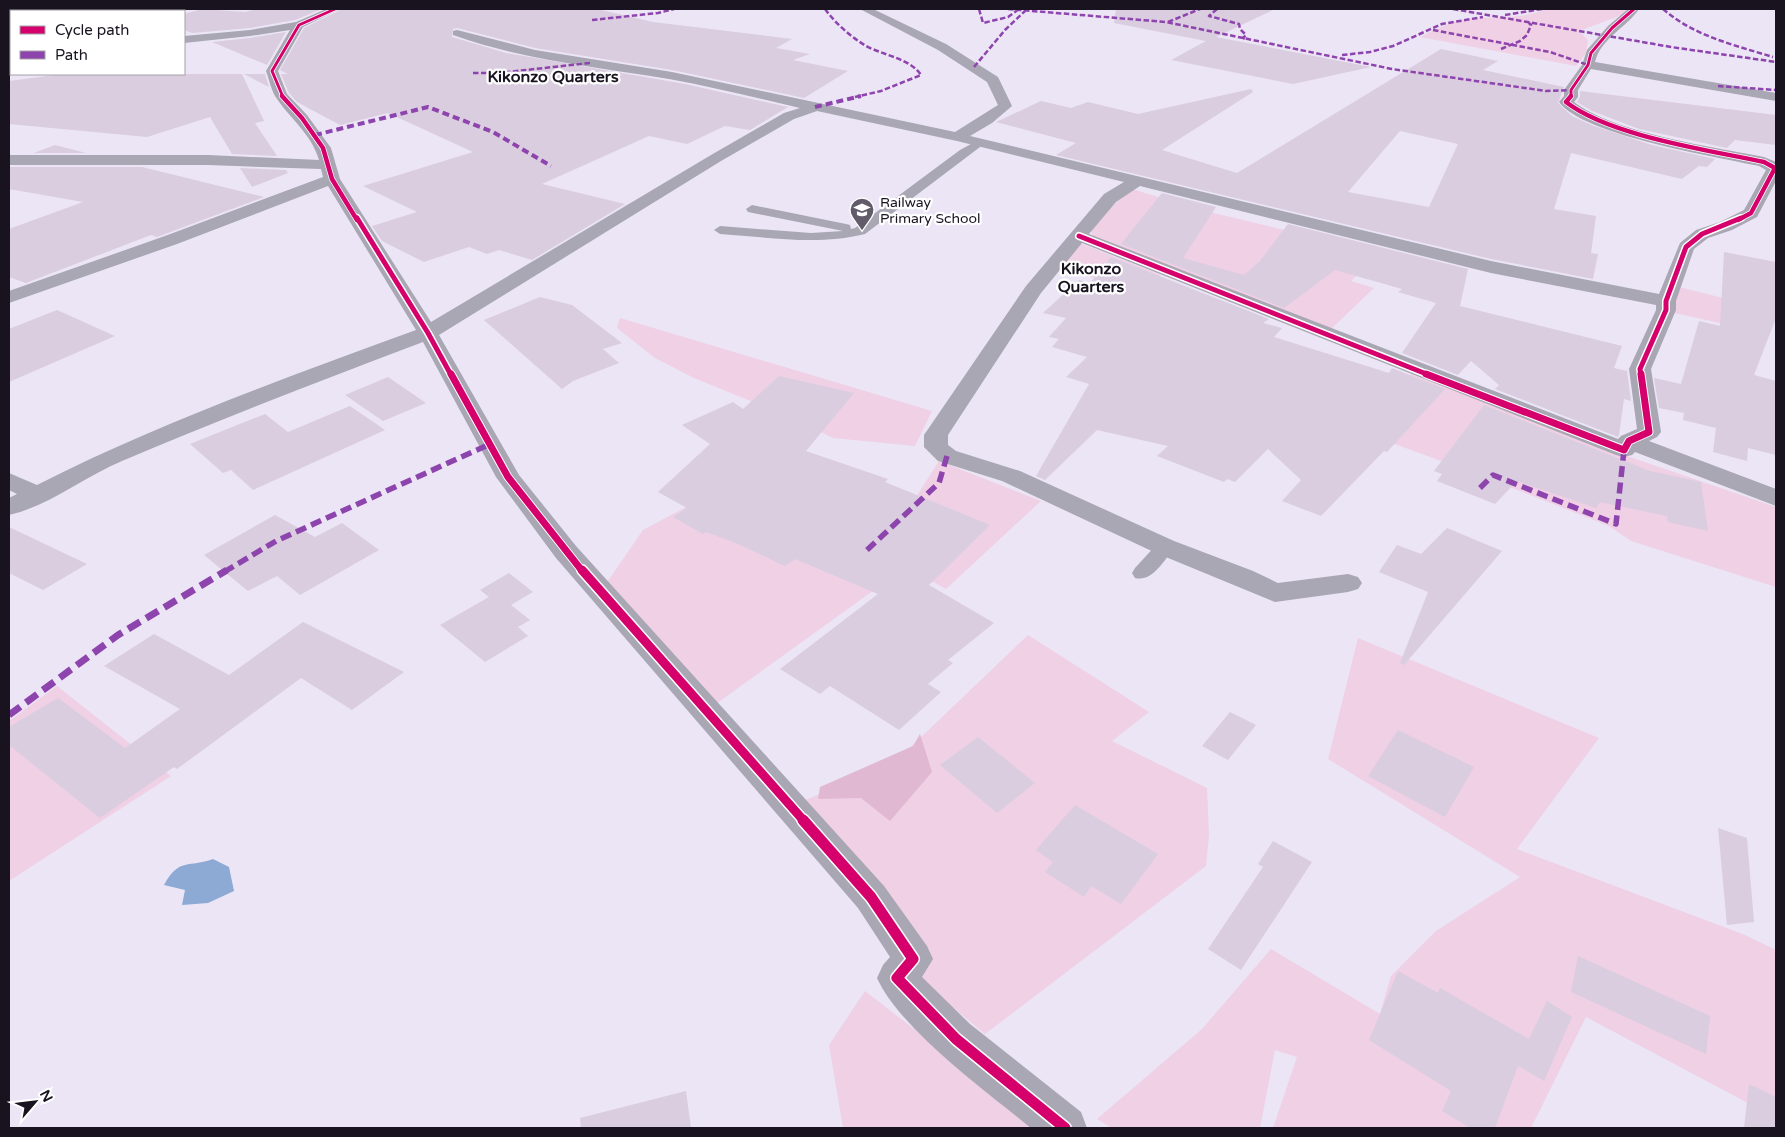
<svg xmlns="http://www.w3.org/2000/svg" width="1785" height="1137" font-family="'Varela Round',sans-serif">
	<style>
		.green { fill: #efd0e4 }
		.forest { fill: #e1b8d1 }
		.water { fill: #8caad4 }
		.building { fill: #dacddf; fill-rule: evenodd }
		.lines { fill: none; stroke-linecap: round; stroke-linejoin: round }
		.lane { fill: #a8a7b3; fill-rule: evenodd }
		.street { fill: #a8a7b3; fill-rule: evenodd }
		.quiet-far3 { stroke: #8e44ad; stroke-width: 2.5; stroke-dasharray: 5.5 2.5; stroke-linecap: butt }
		.quiet-far2 { stroke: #8e44ad; stroke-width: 4; stroke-dasharray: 7 4; stroke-linecap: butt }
		.quiet-far1 { stroke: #8e44ad; stroke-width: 5.5; stroke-dasharray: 11 5.5; stroke-linecap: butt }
		.quiet { stroke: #8e44ad; stroke-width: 7; stroke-dasharray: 14 7; stroke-linecap: butt }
		.cycleway-far5-casing { stroke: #fff; stroke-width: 4.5 }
		.cycleway-far4-casing { stroke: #fff; stroke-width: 6 }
		.cycleway-far3-casing { stroke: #fff; stroke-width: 8 }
		.cycleway-far2-casing { stroke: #fff; stroke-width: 9 }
		.cycleway-far1-casing { stroke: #fff; stroke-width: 12 }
		.cycleway-casing { stroke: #fff; stroke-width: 14 }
		.cycleway-far5 { stroke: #d6006c; stroke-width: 3 }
		.cycleway-far4 { stroke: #d6006c; stroke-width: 4.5 }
		.cycleway-far3 { stroke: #d6006c; stroke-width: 5 }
		.cycleway-far2 { stroke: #d6006c; stroke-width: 7 }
		.cycleway-far1 { stroke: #d6006c; stroke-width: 9 }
		.cycleway { stroke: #d6006c; stroke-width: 11 }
		.labels { text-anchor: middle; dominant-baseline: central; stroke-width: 4.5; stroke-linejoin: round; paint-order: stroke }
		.far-poi-label { font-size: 14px; fill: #18131f; stroke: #fff; text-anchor: start }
		.far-quarter-label { font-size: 16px; font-weight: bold; fill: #18131f; stroke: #fff }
	</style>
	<rect width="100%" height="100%" fill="#ebe5f6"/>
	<path class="green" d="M1545 9H1631L1619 16 1579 31 1588 40 1586 53 1576 66 1420 37C1434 30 1448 23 1463 20 1489 15 1520 21 1545 9Z
		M1132 189 1197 209 1380 253 1351 281 1374 288 1331 329 1093 237 1091 231 1102 215Z
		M1077 242 1161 275 1138 289 1055 268Z
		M1671 285 1775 311 1756 331 1670 312Z
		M620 318 932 411 915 446 833 438 790 417 694 378 655 358 617 328Z
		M1411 374 1624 455 1776 507V587L1631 541 1609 526 1482 476 1362 432Z
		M939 461 1041 501 946 589 906 567 709 709 599 594 643 530 711 494 909 508Z
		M1028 635 1149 712 1112 741 1207 788 1209 835 1206 866 985 1034 901 964 791 806 894 763Z
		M1358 638 1599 738 1517 849 1745 935 1776 950V1118L1586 1017 1531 1128H1273L1297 1057 1275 1050 1260 1128H1112L1097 1119 1202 1029 1271 949 1380 1014 1391 976 1436 931 1520 877 1328 759Z
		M57 686 171 776 9 881V721Z
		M865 991 1042 1128H843L829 1045Z"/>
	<path class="forest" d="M920 734 932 772 890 821 861 798 818 799 820 787 913 746Z"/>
	<path class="water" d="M213 859 229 867 234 891 208 903 182 905 185 890 164 885C179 857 189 868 213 859Z"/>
	<path class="building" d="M202 9 245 12 257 9H322L295 20 250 28 192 33 184 30V14Z
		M342 9H597L653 22 792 39 776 48 810 54 793 60 848 71 804 98 672 70 535 48 457 28 453 29 452 37 506 53 685 84 788 107 750 130 725 126 687 144 649 136 542 184 625 204 532 260 499 250 487 254 469 247 424 262 382 241 372 226 417 212 363 186 473 152 388 113 340 125 297 102 289 93 281 74H288L280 70 304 28Z
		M1116 9H1275L1216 37 1371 67 1293 84 1171 60 1206 41 1114 23Z
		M286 32 267 65 212 42 250 38Z
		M1441 49 1498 61 1483 70 1564 87 1558 103 1572 116 1594 126 1652 145 1715 159 1707 167 1699 166 1682 179 1571 153 1554 209 1596 216 1591 253 1598 254 1593 279 1491 259 1056 155 1076 143 996 122 1041 101 1071 108 1088 102 1138 114 1251 89 1253 92 1162 150 1237 173ZM1400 131 1458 144 1429 207 1348 192Z
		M63 74H242L264 121 255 123 277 156 232 154 210 117 147 137 9 124V81Z
		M244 74H265L269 87Z
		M1580 91 1776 115V145L1735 140 1727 148 1639 129 1592 111 1577 102 1580 97Z
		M55 145 86 153H34Z
		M9 167H142L264 197 157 237 151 235 26 283 9 277V229L83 202 9 189Z
		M240 168 286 170 288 173 252 187Z
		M1162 193 1216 207 1183 258 1244 275 1260 261 1288 224 1468 269 1460 306 1622 346 1614 368 1627 371 1631 401 1624 399 1619 435 1618 437 1495 389 1499 385 1471 361 1458 375 1402 353 1436 303 1398 292 1402 289 1335 270 1284 308 1121 244Z
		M1724 252 1776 262V318L1754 375 1776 381V455L1748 448 1747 461 1713 452 1716 428 1683 420 1684 413 1659 408 1654 378 1681 384 1699 321 1720 326Z
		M1111 257 1269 319 1263 323 1282 328 1274 337 1389 373 1392 368 1445 389 1387 452 1384 451 1321 516 1282 501 1301 480 1268 449 1235 482 1227 479 1224 482 1157 456 1168 446 1097 430 1045 480 1036 476 1089 384 1066 377 1087 357 1052 347 1059 339 1049 337 1066 318 1043 313 1079 280 1090 283Z
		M540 297 572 305 622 343 603 349 619 363 573 381 562 389 484 320Z
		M57 310 115 336 9 382V329Z
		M779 376 854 393 806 451 888 479 885 482 990 525 929 585 994 623 948 660 953 663 928 684 941 692 899 730 830 686 820 694 780 669 878 594 795 559 785 566 736 543 706 532 703 534 673 517 687 508 658 492 710 444 682 425 733 402 743 409Z
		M388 377 426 403 383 421 345 395Z
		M1484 405 1650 471 1701 482 1708 531 1668 522 1667 516 1600 502 1596 508 1517 481 1495 504 1437 481 1442 474 1434 471Z
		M350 406 385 430 253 490 231 470 223 473 190 444 265 414 288 432Z
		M275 515 315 537 342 523 379 550 300 595 277 576 248 591 204 555Z
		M9 527 87 564 43 590 9 573Z
		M1447 528 1502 551 1404 665 1400 663 1428 592 1379 572 1397 545 1421 554Z
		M509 573 533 592 511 605 530 620 518 627 528 636 485 662 440 625 489 597 480 590Z
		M303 622 404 672 352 710 301 678 177 769 174 767 100 818 9 745V727L58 698 125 748 180 709 104 666 154 634 229 675Z
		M1230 712 1256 725 1228 760 1202 746Z
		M1398 730 1474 767 1445 817 1368 776Z
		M978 737 1035 783 997 813 940 765Z
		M1075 805 1158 854 1121 904 1091 886 1084 897 1045 872 1053 862 1036 850Z
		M1718 828 1747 838 1754 922 1727 925Z
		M1273 841 1312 862 1241 970 1208 949 1263 867 1258 864Z
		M1578 956 1710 1016 1706 1054 1571 992Z
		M1398 971 1438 993 1440 988 1529 1039 1547 1001 1572 1017 1544 1081 1518 1066 1495 1128H1470L1442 1111 1451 1091 1369 1040Z
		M1749 1084 1776 1097V1128H1744Z
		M686 1091 691 1128H581L580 1118Z"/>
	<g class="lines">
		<path class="lane" d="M980 139 984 140V144L865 234C817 246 769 237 720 234L714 230 720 226 811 233 843 231 748 212 746 209 752 205 846 224 850 225 851 229 855 228 960 150Z
			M1165 541 1172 543 1175 547 1172 551C1162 563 1152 582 1135 578L1132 573 1135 568 1158 543Z"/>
		<path class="street" d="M63 9H83L84 11H64Z
			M151 9H170L169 11H150Z
			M326 9H340L303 27 278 71 287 94 307 115 331 148 340 179 431 322 711 155 784 113 800 108C757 98 713 87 669 79 597 67 523 60 453 35V31L457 30 535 50 672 72 955 132 998 105 987 82 938 50 860 9H873L946 44 998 77 1012 106 992 123 970 136 1491 261 1659 294 1680 243 1696 230 1720 222 1744 210 1766 170 1759 166C1717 157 1583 135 1559 102L1564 96V90L1582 65 1587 50 1608 26 1628 9H1639C1626 28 1601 38 1595 62L1776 93V101L1591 69 1578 90V97L1574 102C1614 133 1713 147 1764 157L1776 162V181L1757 217 1732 230 1708 238 1694 249 1676 301V310L1651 369 1661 432 1657 437 1649 441 1776 489V506L1635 452 1632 455 1624 457 1616 455 1082 243 1041 293 948 435V445L956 451 1020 471 1174 541 1253 571 1278 583 1348 574 1358 577 1362 583 1358 589 1348 592 1275 602 1156 553 1002 481 938 461 924 447V435L1026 286 1104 194 1124 182 957 141 817 111 794 119 721 161 439 335 519 475 576 546 884 886 927 946 933 959 922 977 970 1024 1081 1112 1087 1128H1031C987 1092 900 1029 877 978L883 965 890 957 858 908 556 558 496 477 423 342C322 380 221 419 122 461 84 477 49 506 9 515V498L17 494 9 490V473L37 485C159 423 288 377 416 330L328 186 177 244 9 303V291L165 236 323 177 321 169 208 165H9V155H208L319 160C311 133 290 119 275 96 271 89 269 79 266 71L290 30 250 36 184 43V36L250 30 296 22ZM1140 186 1491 273 1656 305V310L1629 369 1637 429 1621 436 1618 439 1089 234 1116 202Z
			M9 58H11V66H9Z"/>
		<path class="quiet-far3" d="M825 9C836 24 850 36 866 46 883 55 911 59 921 75L881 91 855 97
			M979 9 983 23 1008 17 1019 9
			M1008 9 1166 22 1392 69 1546 91 1571 90
			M1217 9 1209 16 1239 24 1240 29 1246 35 1243 38 1247 40
			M1453 9 1671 47 1776 62
			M1663 9C1694 36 1734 45 1773 57
			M1505 15 1542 9
			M592 20 658 13 674 9
			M1168 22 1200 9
			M1433 30 1550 52 1588 65
			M1501 49 1520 41 1527 35 1531 25 1527 21
			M1342 55 1370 52 1393 46 1442 24 1483 17
			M974 67 1005 30 1025 11
			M473 73H498L590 63
			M1718 86 1776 90"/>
		<path class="quiet-far2" d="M815 107 861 96
			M315 135 428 107 493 132 551 166"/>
		<path class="quiet-far1" d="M1480 488 1493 475 1616 524 1624 450
			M867 550 939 483 947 456
			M224 572 276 541 490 444"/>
		<path class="quiet" d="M9 715 118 635 227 570"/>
		<defs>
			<path id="cycleway-far5" d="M283 97 272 71 299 25 335 9
				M1571 97V90L1588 65 1591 53 1612 28 1634 9"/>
			<path id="cycleway-far4" d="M282 96 302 118 323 148 332 179 357 220
				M1571 96 1566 102C1610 136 1708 150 1764 162L1775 168 1751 213 1738 220"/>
			<path id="cycleway-far3" d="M357 218 428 333 451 375
				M1079 236 1429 375
				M1641 375 1640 369 1666 310V301L1686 247 1702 234 1741 218"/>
			<path id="cycleway-far2" d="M451 374 508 477 583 572
				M1426 374 1624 450 1629 441 1649 432 1641 374"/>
			<path id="cycleway-far1" d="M582 570 804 821"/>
			<path id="cycleway" d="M803 820 871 897 913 959 897 978 956 1039 1065 1128"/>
		</defs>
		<use href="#cycleway-far5" class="cycleway-far5-casing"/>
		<use href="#cycleway-far4" class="cycleway-far4-casing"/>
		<use href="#cycleway-far3" class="cycleway-far3-casing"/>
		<use href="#cycleway-far2" class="cycleway-far2-casing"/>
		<use href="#cycleway-far1" class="cycleway-far1-casing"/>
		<use href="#cycleway" class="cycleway-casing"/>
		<use href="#cycleway-far5" class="cycleway-far5"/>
		<use href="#cycleway-far4" class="cycleway-far4"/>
		<use href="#cycleway-far3" class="cycleway-far3"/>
		<use href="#cycleway-far2" class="cycleway-far2"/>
		<use href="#cycleway-far1" class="cycleway-far1"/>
		<use href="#cycleway" class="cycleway"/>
	</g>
	<defs>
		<symbol id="school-pin" viewBox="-11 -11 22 30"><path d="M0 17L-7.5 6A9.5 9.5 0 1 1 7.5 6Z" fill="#625c6a" stroke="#fff"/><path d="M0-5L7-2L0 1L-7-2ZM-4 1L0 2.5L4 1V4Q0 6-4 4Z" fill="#fff"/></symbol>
	</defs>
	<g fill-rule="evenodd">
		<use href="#school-pin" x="848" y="196" width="28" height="38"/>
	</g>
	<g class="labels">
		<g class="far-poi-label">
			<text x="880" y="202">Railway<tspan x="880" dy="16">Primary School</tspan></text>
		</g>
		<g class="far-quarter-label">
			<text x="553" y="77">Kikonzo Quarters</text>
			<text x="1091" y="269">Kikonzo<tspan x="1091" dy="18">Quarters</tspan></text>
		</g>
	</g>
	<rect width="1785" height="1137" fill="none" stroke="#18131f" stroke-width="20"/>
	<rect x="10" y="10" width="175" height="65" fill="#ffffff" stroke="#a3a1a5"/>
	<rect x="20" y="26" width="25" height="8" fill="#d6006c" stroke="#a3a1a5"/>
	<text x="55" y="35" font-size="15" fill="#18131f">Cycle path</text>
	<rect x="20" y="51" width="25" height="8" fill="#8e44ad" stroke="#a3a1a5"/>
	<text x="55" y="60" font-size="15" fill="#18131f">Path</text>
	<g transform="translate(35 1102) rotate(62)" stroke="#ffffff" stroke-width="4" paint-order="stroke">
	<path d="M0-4L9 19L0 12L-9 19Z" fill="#18131f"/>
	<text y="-8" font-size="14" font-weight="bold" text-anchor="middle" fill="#18131f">N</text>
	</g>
</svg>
